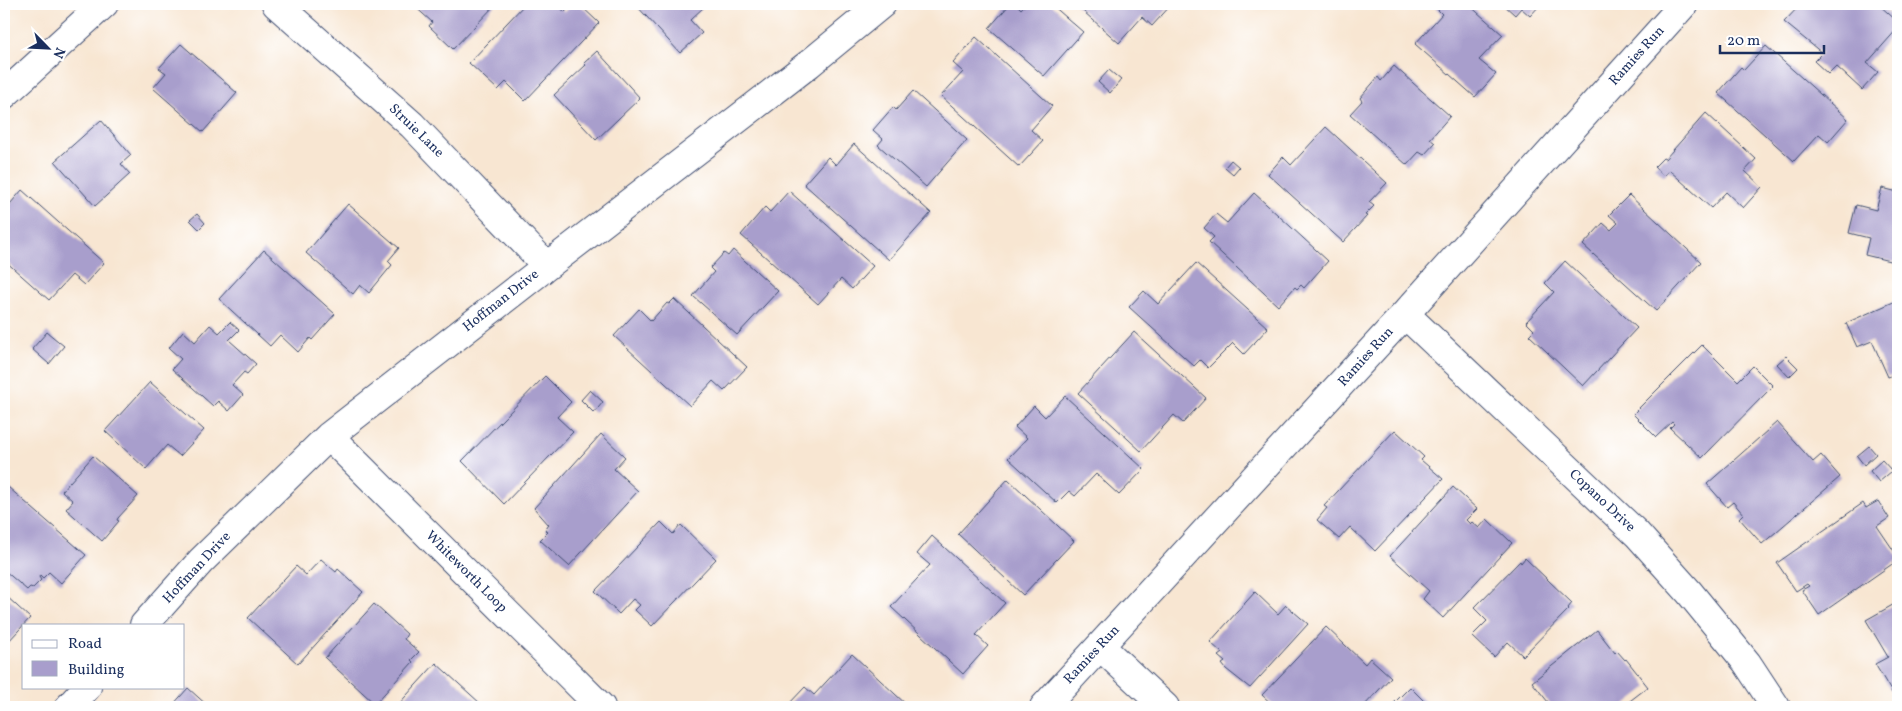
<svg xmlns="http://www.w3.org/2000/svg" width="1902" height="711" font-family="Vollkorn,serif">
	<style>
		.building { fill: #a89ecc }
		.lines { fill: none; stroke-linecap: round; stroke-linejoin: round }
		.minor-casing { stroke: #3c4a6f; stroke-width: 30 }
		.minor { stroke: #fff; stroke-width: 28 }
		.labels { text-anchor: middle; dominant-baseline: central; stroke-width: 4; stroke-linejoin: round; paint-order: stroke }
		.street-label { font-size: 14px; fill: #1b2f5e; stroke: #fff }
	</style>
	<rect width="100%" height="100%" fill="#fff"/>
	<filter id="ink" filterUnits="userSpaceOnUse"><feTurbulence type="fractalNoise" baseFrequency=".02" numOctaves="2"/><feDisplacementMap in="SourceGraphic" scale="10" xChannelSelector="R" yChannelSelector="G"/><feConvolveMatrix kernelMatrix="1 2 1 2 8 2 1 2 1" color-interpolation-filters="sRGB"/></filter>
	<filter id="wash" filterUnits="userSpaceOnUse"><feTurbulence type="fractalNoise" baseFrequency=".0096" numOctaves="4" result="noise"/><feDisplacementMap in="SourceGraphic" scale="20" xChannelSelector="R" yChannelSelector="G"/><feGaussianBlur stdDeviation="1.12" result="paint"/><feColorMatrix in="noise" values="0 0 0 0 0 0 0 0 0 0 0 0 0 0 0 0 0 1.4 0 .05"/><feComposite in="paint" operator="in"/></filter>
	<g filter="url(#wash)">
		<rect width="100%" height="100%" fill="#f8e6d2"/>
		<g id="blocks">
			<path class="building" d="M412 4H496L453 49 429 26 432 22Z
				M525 4H556L565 12 573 4H579L599 23 525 101 506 82 498 90 469 63Z
				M635 4H703L705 6 690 20 702 33 680 53Z
				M1010 4H1016L1021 9 1026 4H1051L1083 32 1044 76 989 28Z
				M1075 4H1172L1152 26 1142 17 1119 43Z
				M1437 4H1468L1503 35 1479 60 1496 74 1475 97 1415 44 1442 14 1435 7Z
				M1503 4H1541L1530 16 1521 8 1515 15Z
				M1801 4H1878L1898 22V28L1867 63 1878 72 1862 90 1836 66 1828 74 1814 61 1822 53 1784 22Z
				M976 37 1052 106 1031 130 1043 141 1019 167 941 96 963 72 953 63Z
				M181 44 237 93 203 132 153 88 166 73 159 68Z
				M1766 46 1848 119 1828 142 1819 134 1794 161 1718 93 1741 67 1744 70Z
				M597 51 640 98 596 140 554 95 586 65 584 63Z
				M1394 66 1450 116 1430 139 1435 143 1424 155 1419 152 1407 165 1350 114 1362 101 1360 98 1378 77 1381 81Z
				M1109 70 1121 80 1110 93 1098 82Z
				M913 91 967 140 926 187 878 145 883 139 873 130 893 107 896 110Z
				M1706 113 1756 159 1745 171 1762 187 1743 208 1726 192 1711 208 1669 170 1664 176 1654 167 1663 158 1665 159Z
				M101 120 131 155 121 164 130 174 95 206 55 161Z
				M1326 127 1387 183 1369 202 1374 206 1365 215 1367 216 1343 242 1268 174 1283 157 1291 165Z
				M854 144 931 213 889 260 804 184 828 157 836 165Z
				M1231 160 1239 167 1233 174 1225 167Z
				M1882 188 1898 192V263L1865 255 1869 238 1849 233 1856 205 1876 210Z
				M22 190 104 263 84 285 72 275 49 300 4 260V211Z
				M789 191 873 266 852 289 841 279 818 304 741 235 765 207 770 212Z
				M1254 193 1328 261 1304 288 1301 285 1297 289 1295 287 1278 306 1209 242 1214 237 1204 228 1216 214 1227 223Z
				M1629 195 1701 262 1656 311 1583 245 1603 223 1611 230 1618 223 1609 215Z
				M348 204 399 248 388 261 392 265 369 293 360 285 353 294 306 253Z
				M197 214 205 223 199 229 190 220Z
				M264 250 335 314 312 340 310 338 298 352 280 335 270 346 219 299Z
				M733 250 778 291 737 335 693 296 714 272 710 268 724 253 728 256Z
				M1565 261 1637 328 1583 386 1529 335 1534 330 1526 322 1554 292 1545 283Z
				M1196 263 1268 328 1244 354 1233 343 1208 368 1200 360 1194 366 1129 307 1144 291 1158 304Z
				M674 299 747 367 724 391 713 381 690 406 614 336 639 309 651 321 667 303 669 304Z
				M1898 300V373L1888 377 1872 341 1857 347 1846 323Z
				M230 322 239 330 229 340 256 364 247 374 244 372 232 385 243 395 229 411 218 401 213 406 172 369 181 359 169 348 183 331 195 342 210 325 219 333Z
				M47 332 64 346 49 364 32 349Z
				M1134 332 1206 398 1183 423 1174 415 1141 451 1078 393Z
				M1702 345 1738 381 1753 366 1773 386 1702 458 1670 428 1674 424 1672 422 1656 437 1633 414Z
				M1786 356 1798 368 1789 377 1777 364Z
				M545 376 571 402 557 417 573 432 504 504 462 461Z
				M150 382 204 430 180 456 167 445 146 469 105 431Z
				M590 390 603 402 594 413 581 400Z
				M1065 396 1144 469 1119 495 1096 474 1075 496 1069 491 1057 503 1008 458 1027 438 1015 427 1034 406 1045 417Z
				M1777 422 1813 462 1821 455 1840 477 1762 544 1739 518 1743 514 1733 502 1727 507 1707 484Z
				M1395 430 1424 457 1421 460 1443 479 1375 551 1350 527 1339 539 1317 520 1327 508 1324 506Z
				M601 434 625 457 614 469 638 491 569 566 540 540 548 532 545 530 549 525 534 508Z
				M1869 446 1876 454 1864 465 1857 456Z
				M93 456 138 496 118 518 117 520 119 521 102 541 66 509 73 501 62 491Z
				M1882 460 1892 471 1879 482 1870 471Z
				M1008 479 1074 541 1023 595 958 534Z
				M8 487 86 555 61 583 49 572 43 578 40 575 39 577 41 580 33 588 30 587 27 590 4 570V492Z
				M1453 487 1477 509 1466 520 1470 524 1472 522 1479 528 1487 519 1512 543 1443 618 1423 599 1429 591 1390 556Z
				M1878 501 1889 518 1877 526 1898 557V560L1819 615 1802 590 1809 586 1807 584 1796 591 1777 563 1863 503 1866 508Z
				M661 522 673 534 681 525 716 559 652 626 635 610 640 605 633 599 619 614 595 591Z
				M932 536 1005 603 976 635 988 646 963 674 891 607 930 565 917 554Z
				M1525 558 1572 603 1568 608 1569 609 1523 656 1508 642 1494 657 1472 636 1487 621 1474 608 1520 561 1521 563Z
				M321 559 336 572 338 569 363 592 298 664 248 618 296 566 306 575Z
				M1255 592 1278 614 1286 605 1308 624 1250 688 1226 669 1222 664 1225 662 1218 656 1222 653 1210 642Z
				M4 594 30 618 7 643 6 641 4 643Z
				M1898 602V694L1894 696 1875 664 1888 657 1866 620Z
				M374 604 407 634 404 639 419 652 411 660 413 662 375 704 325 658Z
				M1326 627 1365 664 1370 658 1391 677 1363 707H1275L1262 695Z
				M1597 630 1615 653 1617 651 1625 660 1626 659 1648 687 1622 707H1552L1532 682Z
				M852 654 909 707H789L787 706 805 687 814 695Z
				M436 663 481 704 478 707H396Z
				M1410 687 1425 702 1422 705 1425 707H1390Z
				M188 688 209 707H171Z"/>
		</g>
	</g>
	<g filter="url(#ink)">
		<use href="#blocks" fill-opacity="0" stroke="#3c4a6f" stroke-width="1"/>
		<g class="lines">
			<defs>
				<path id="minor" d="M276 4 412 125 547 266
					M4 95 104 4
					M1405 314 1637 534 1689 592 1747 663 1776 707
					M329 436 601 707
					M144 625 201 561 329 436 547 266 809 64 882 4
					M1100 646 1165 707
					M69 707 87 687
					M1044 707 1405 314 1684 4"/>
			</defs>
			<use href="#minor" class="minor-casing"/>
			<use href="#minor" class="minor"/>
		</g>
	</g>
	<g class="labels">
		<g class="street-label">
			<text transform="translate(1637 56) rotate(-48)">Ramies Run</text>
			<text transform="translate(416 131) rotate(44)">Struie Lane</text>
			<text transform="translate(501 301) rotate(-38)">Hoffman Drive</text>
			<text transform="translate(1366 357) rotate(-48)">Ramies Run</text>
			<text transform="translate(1602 501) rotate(43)">Copano Drive</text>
			<text transform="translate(197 568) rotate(-47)">Hoffman Drive</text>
			<text transform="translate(466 572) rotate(45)">Whiteworth Loop</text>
			<text transform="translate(1092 655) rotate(-47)">Ramies Run</text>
		</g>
	</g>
	<rect width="1902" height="711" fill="none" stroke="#fff" stroke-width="20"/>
	<rect x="22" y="624" width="162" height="65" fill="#ffffff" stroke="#a4acbf"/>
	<rect x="32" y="640" width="25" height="8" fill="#ffffff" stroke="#a4acbf"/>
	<text x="68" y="648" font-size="15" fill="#1b2f5e">Road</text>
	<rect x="32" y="661" width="25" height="15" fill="#a89ecc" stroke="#a4acbf"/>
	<text x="68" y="674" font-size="15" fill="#1b2f5e">Building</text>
	<g transform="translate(48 48) rotate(114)" stroke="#ffffff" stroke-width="4" paint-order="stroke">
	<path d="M0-4L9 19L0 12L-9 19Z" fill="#1b2f5e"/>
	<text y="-8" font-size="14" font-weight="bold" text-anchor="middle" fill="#1b2f5e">N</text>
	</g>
	<path d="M1720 45v8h104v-8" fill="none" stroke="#1b2f5e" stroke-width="2.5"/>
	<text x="1727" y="45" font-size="15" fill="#1b2f5e" stroke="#ffffff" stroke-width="4" paint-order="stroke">20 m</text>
</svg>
